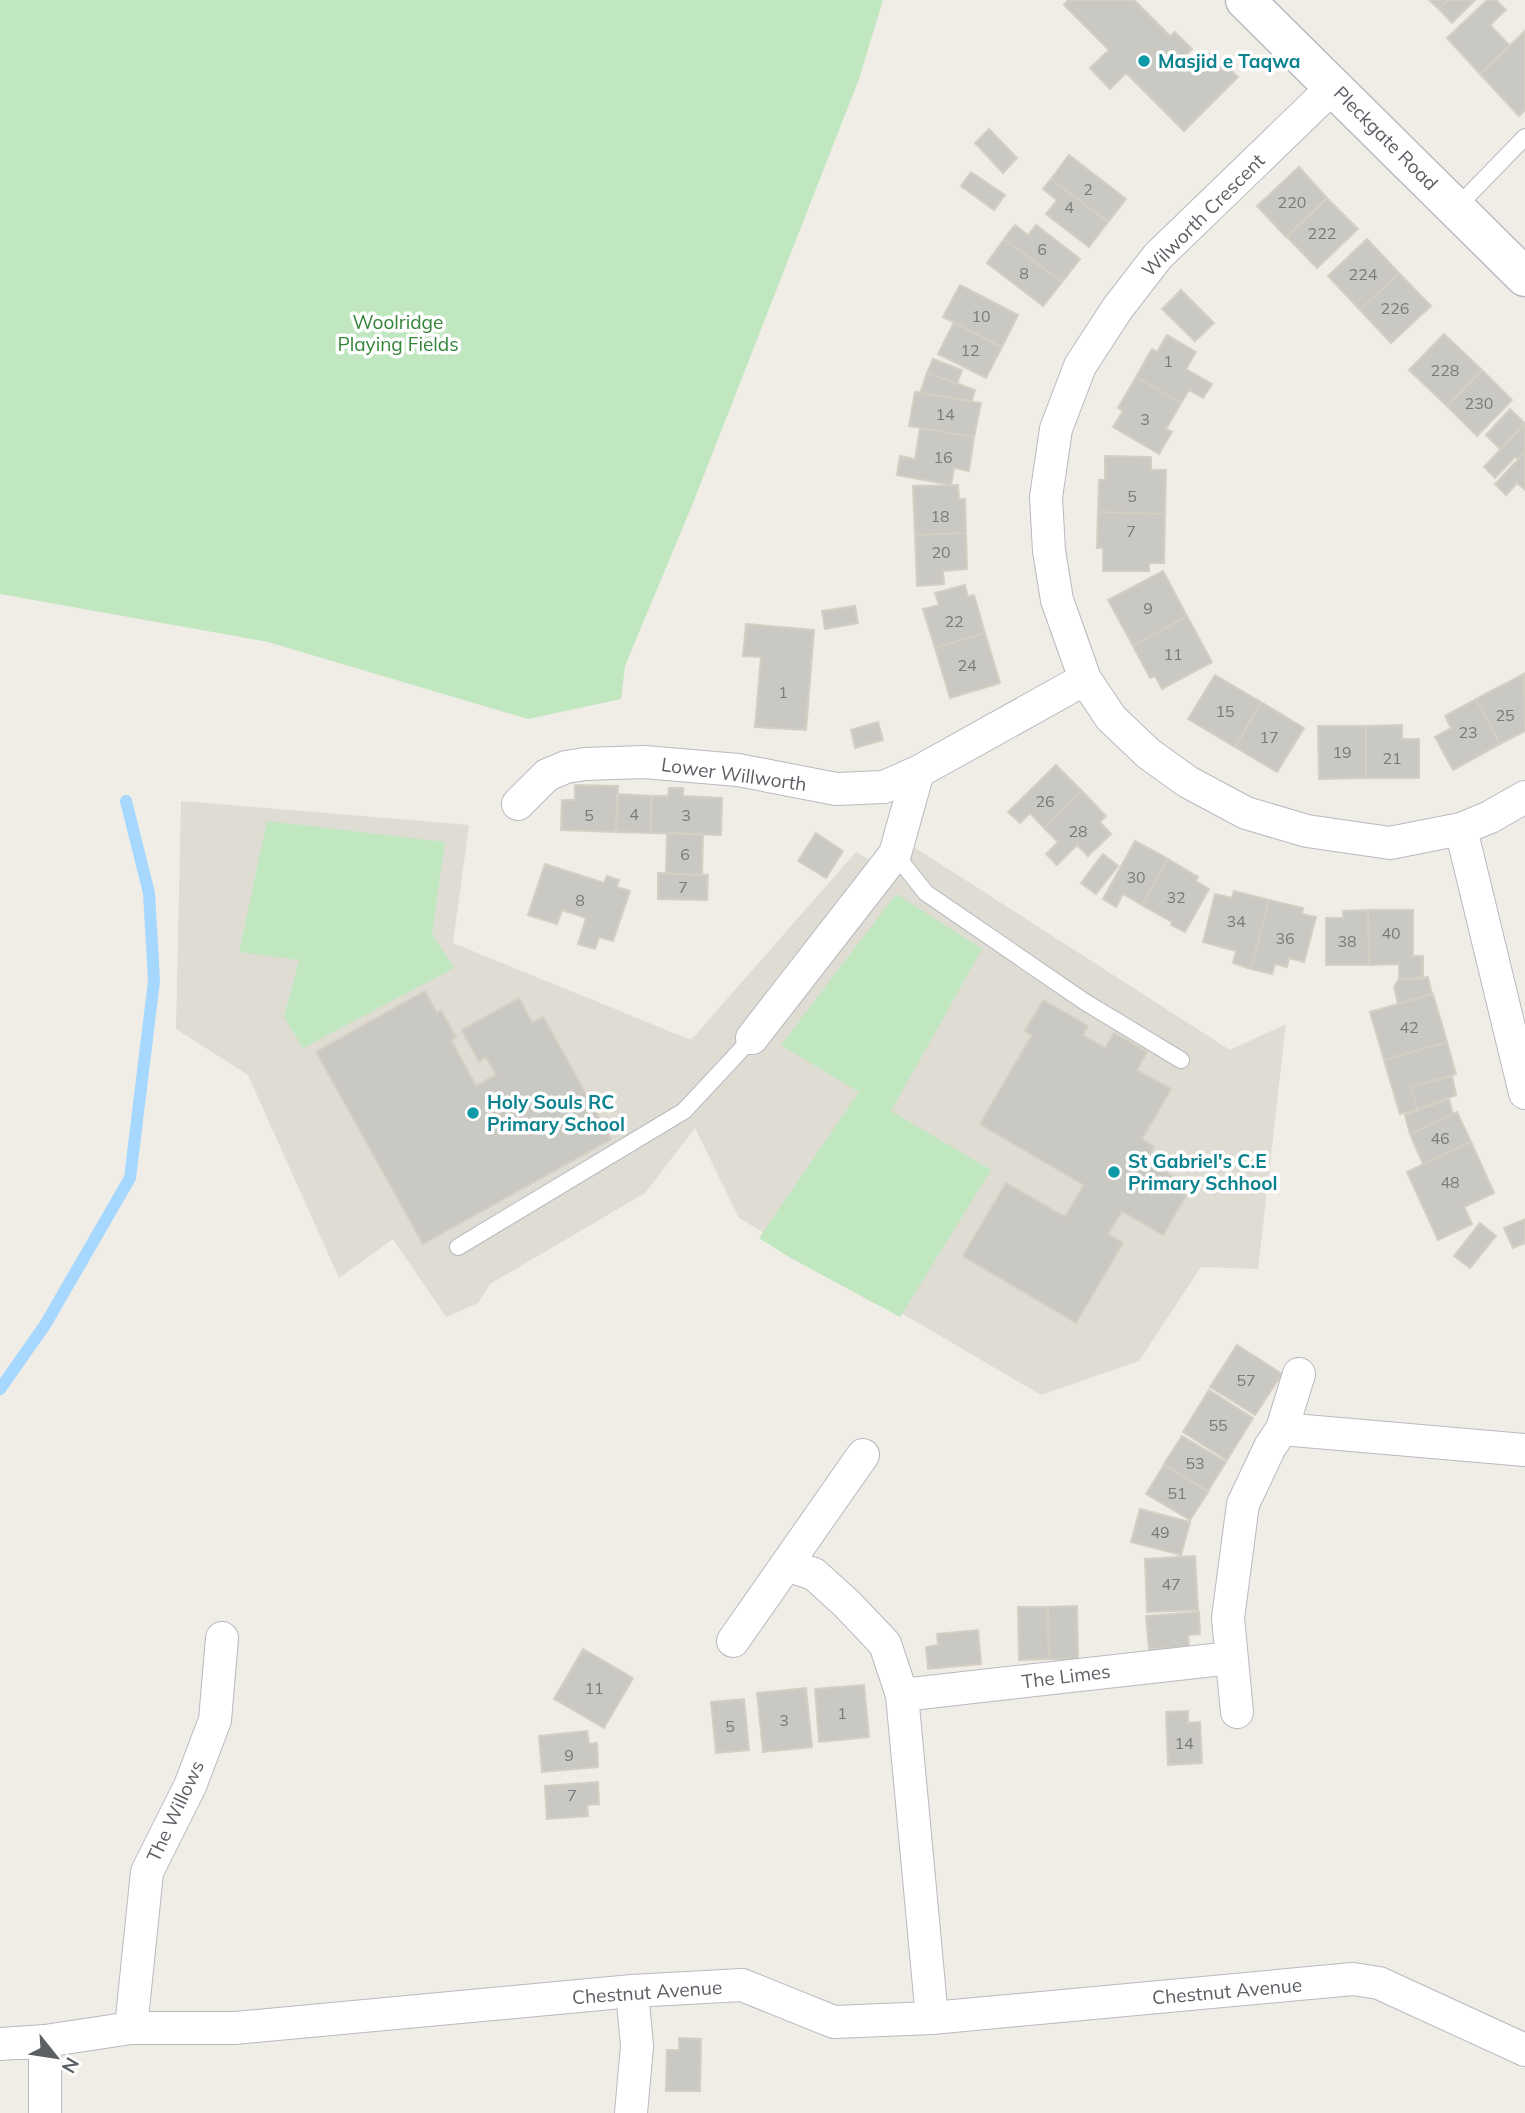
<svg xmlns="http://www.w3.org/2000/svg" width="1525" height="2113" font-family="Mulish,sans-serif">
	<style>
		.education { fill: #dfdcd3 }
		.green { fill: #c1e7c1 }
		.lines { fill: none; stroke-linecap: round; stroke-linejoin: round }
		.stream { stroke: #a5d7ff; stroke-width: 12 }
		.building { fill: #cac8c2; stroke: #d4cfc3; stroke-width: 2 }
		.lane-casing { stroke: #b7babf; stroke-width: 18 }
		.street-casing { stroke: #b7babf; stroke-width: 34 }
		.secondary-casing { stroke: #b8bbc1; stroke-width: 41 }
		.lane { stroke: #fff; stroke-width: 16 }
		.street { stroke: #fff; stroke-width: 32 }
		.secondary { stroke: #fff; stroke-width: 38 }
		.culture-dot { fill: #0f9aa8; stroke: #fff; stroke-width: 2.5 }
		.labels { text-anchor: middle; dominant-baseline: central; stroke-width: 7; stroke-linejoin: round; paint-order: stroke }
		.number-label { font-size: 16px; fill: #787a7c }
		.culture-label { font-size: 19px; font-weight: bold; fill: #0d838f; stroke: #fff; text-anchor: start }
		.street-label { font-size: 19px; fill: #5c6065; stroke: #fff }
		.park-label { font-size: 19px; fill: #348439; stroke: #fff }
	</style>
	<rect width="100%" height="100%" fill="#efede5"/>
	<path class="education" d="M181 801 469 825 453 943 691 1040 856 852 893 873 914 847 1230 1050 1286 1024 1258 1269 1201 1267 1139 1361 1041 1395 739 1218 695 1128 645 1193 490 1284 478 1303 446 1317 393 1239 339 1278 248 1075 176 1029Z"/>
	<path class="green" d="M0 0H883L859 79 693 503 625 666 621 699 528 719 268 642 0 594Z
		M267 821 445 842 432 934 454 968 303 1048 284 1017 299 960 239 952Z
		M896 894 982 949 891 1111 991 1170 900 1317 789 1257 759 1238 859 1092 781 1045Z"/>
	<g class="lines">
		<path class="stream" d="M0 1389 45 1325 130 1178 154 981 149 893 126 801"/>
	</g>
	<path class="building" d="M1068 0H1134L1170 36 1175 32 1192 49 1186 55 1197 66 1212 52 1238 77 1184 131 1126 73 1110 89 1090 68 1109 50 1064 5Z
		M1429 0H1447L1439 9Z
		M1447 0H1475L1452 23 1439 9Z
		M1487 0H1496L1506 10 1490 25 1510 46 1480 74 1447 38Z
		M1525 31V110L1519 116 1480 74Z
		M989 129 1017 158 1003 173 975 143Z
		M1069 155 1126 199 1108 222 1051 179Z
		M1299 167 1327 198 1286 237 1257 206Z
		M971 172 1005 195 994 210 961 186Z
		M1051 179 1108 222 1089 247 1046 214 1057 200 1043 189Z
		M1327 198 1358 229 1317 268 1287 237Z
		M1015 225 1028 235 1036 225 1080 259 1062 282 1004 239Z
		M1004 239 1062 282 1043 306 987 263Z
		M1367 239 1399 273 1360 310 1328 276Z
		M1399 273 1431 306 1391 343 1360 310Z
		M960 285 1018 315 1002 347 943 317Z
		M1181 290 1214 323 1195 341 1162 309Z
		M954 322 1002 347 986 378 938 354Z
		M1444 334 1482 370 1447 406 1409 370Z
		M1167 335 1196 352 1186 369 1212 384 1203 398 1189 390 1181 403 1136 377 1152 349 1157 352Z
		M933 359 962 370 957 384 927 373Z
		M1482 370 1512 400 1477 436 1447 406Z
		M927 373 975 390 972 401 920 393Z
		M1136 377 1181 403 1166 429 1172 432 1159 454 1113 427 1123 411 1118 408Z
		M915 392 981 403 974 437 909 426Z
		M1510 409 1525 423 1500 449 1486 435Z
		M1525 423V451L1518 459 1515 457 1495 478 1484 467Z
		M920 428 974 437 969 471 954 468 951 485 897 475 900 456 915 459Z
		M1525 452V490L1517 483 1506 495 1495 484Z
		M1105 456 1151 457V470H1166L1165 514 1098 512 1099 480H1105Z
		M958 485 959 499H965L966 533 915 535 913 486Z
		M1098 512 1165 514 1164 563H1149V571H1103V548H1097Z
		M966 533 967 569 943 571 944 584 917 586 915 535Z
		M1163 571 1187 616 1133 646 1108 600Z
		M965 585 968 597 974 595 985 633 935 648 923 609 939 605 935 593Z
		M855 606 858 623 825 629 822 611Z
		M1187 616 1212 662 1162 689 1155 676 1150 678 1133 646Z
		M746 624 814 630 806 730 755 727 761 657 743 656Z
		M985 633 1000 683 950 698 935 648Z
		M1524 674 1525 731 1500 744 1476 699Z
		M1215 675 1261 702 1235 747 1188 719Z
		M1476 699 1500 744 1453 770 1435 737 1451 728 1445 716Z
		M1261 702 1304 728 1277 772 1235 747Z
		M878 722 883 740 855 748 851 730Z
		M1402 725V739H1419V778H1366V726Z
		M1318 726H1366V778L1319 779Z
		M1056 765 1082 791 1044 828 1030 813 1020 823 1008 812Z
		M575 785 618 786 616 832 561 830 562 800H575Z
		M669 788H683V796L722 798 721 835 651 833 652 796H668Z
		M1082 791 1106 816 1100 822 1111 834 1088 856 1077 845 1057 865 1046 854 1058 842 1044 828Z
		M617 794 651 796 650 833 616 832Z
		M667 833 703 834 702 875 666 874Z
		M816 833 843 851 826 878 798 861Z
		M1135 841 1168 859 1142 905 1123 894 1116 907 1103 899Z
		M1103 854 1118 866 1096 894 1081 883Z
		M1168 859 1198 877 1196 881 1209 889 1185 932 1171 925 1172 922 1142 905Z
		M545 864 604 883 607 876 619 880 617 887 630 891 613 941 599 937 595 949 578 944 586 918 562 910 557 924 528 915Z
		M658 873 708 875 707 900 658 899Z
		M1234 891 1269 900 1251 969 1233 963 1236 951 1203 942 1215 894 1232 898Z
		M1269 900 1303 908 1302 914 1316 917 1304 962 1289 958 1287 967 1275 964 1272 974 1251 969Z
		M1368 910 1369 965H1326V918H1343V911Z
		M1368 910H1413V956H1423V979H1399V964L1369 965Z
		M1428 977 1432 994 1398 1004 1394 987 1399 979Z
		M425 991 437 1013 441 1010 456 1037 451 1040 476 1086 496 1075 486 1057 479 1062 462 1030 519 998 532 1023 543 1017 611 1139 423 1244 316 1052Z
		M1433 994 1447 1042 1384 1060 1370 1012Z
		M1043 1000 1088 1026 1083 1035 1105 1048 1114 1033 1147 1052 1137 1070 1171 1089 1142 1139 1154 1147 1146 1161 1191 1187 1163 1235 1122 1211 1108 1234 1123 1243 1076 1323 963 1256 1006 1183 1065 1217 1084 1185 980 1124 1032 1035 1025 1031Z
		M1447 1042 1456 1074 1411 1087 1417 1109 1400 1114 1384 1060Z
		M1452 1076 1456 1095 1417 1109 1411 1087Z
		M1449 1099 1453 1114 1410 1134 1405 1115Z
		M1457 1112 1471 1142 1423 1164 1410 1134Z
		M1471 1142 1494 1193 1464 1207 1472 1224 1438 1240 1407 1172Z
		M1525 1219V1243L1513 1248 1504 1228Z
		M1480 1223 1496 1236 1470 1268 1454 1256Z
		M1237 1345 1282 1374 1255 1415 1210 1387Z
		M1209 1390 1253 1418 1227 1460 1183 1432Z
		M1182 1436 1226 1462 1208 1491 1164 1464Z
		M1164 1465 1208 1492 1190 1520 1146 1494Z
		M1140 1509 1190 1522 1181 1555 1131 1542Z
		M1195 1556 1198 1610 1147 1612 1145 1559Z
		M1077 1606 1078 1659H1049L1048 1607Z
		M1018 1607H1047L1049 1659 1019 1660Z
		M1199 1612 1200 1634 1188 1635 1189 1647 1149 1649 1146 1616Z
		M978 1630 981 1664 928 1669 926 1647 938 1645 937 1634Z
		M583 1649 633 1678 604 1728 554 1699Z
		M864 1685 869 1737 819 1742 815 1689Z
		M806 1688 812 1747 763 1752 757 1693Z
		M744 1699 749 1750 716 1753 711 1702Z
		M1188 1711V1723L1200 1722 1202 1763 1168 1765 1166 1712Z
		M587 1731 589 1744 597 1743 598 1767 542 1772 539 1736Z
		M598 1782 599 1804 587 1805 588 1816 547 1819 545 1786Z
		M679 2038 701 2039 700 2091H666L667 2050H679Z"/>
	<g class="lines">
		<defs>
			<path id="lane" d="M1456 208 1525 137
				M895 854 926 893 1085 1002 1181 1060
				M458 1247 684 1111 752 1038"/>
			<path id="street" d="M1334 86 1158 256 1117 309 1080 366 1056 429 1046 497 1049 551 1057 600 1085 679 1111 718 1149 754 1188 782 1246 813 1307 831 1390 843 1461 829 1490 817 1525 797
				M518 804 547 775 566 767 585 764 644 762 738 770 836 789 884 787 918 772
				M1461 829 1525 1093
				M752 1038 895 854 918 772 1085 679
				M1282 1429 1525 1450
				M786 1565 814 1574 847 1604 885 1644 902 1695 932 2018
				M733 1641 863 1455
				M902 1695 1231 1658
				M1237 1712 1228 1618 1243 1504 1270 1447 1282 1429 1299 1374
				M131 2028 147 1872 190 1786 215 1720 222 1638
				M0 2044 45 2041 131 2028H235L632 1991 742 1985 834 2022 932 2018 1353 1979 1379 1983 1525 2050
				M45 2113V2041
				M631 2113 637 2046 632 1991"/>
			<path id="secondary" d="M1245 0 1525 277"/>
		</defs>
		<use href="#lane" class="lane-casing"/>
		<use href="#street" class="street-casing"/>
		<use href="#secondary" class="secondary-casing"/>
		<use href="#lane" class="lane"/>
		<use href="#street" class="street"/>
		<use href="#secondary" class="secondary"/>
	</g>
	<g class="culture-dot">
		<circle cx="1144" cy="61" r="7"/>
		<circle cx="473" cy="1113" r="7"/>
		<circle cx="1114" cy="1172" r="7"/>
	</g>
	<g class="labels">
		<g class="number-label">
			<text x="1088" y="189">2</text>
			<text x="1292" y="202">220</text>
			<text x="1069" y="207">4</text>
			<text x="1322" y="233">222</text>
			<text x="1042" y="249">6</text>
			<text x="1024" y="273">8</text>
			<text x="1363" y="274">224</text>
			<text x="1395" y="308">226</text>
			<text x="981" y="316">10</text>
			<text x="970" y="350">12</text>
			<text x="1168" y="361">1</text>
			<text x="1445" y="370">228</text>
			<text x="1479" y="403">230</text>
			<text x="945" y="414">14</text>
			<text x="1145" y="419">3</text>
			<text x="943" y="457">16</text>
			<text x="1132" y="496">5</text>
			<text x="940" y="516">18</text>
			<text x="1131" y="531">7</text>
			<text x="941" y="552">20</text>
			<text x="1148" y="608">9</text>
			<text x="954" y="621">22</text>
			<text x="1173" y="654">11</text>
			<text x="967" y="665">24</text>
			<text x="783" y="692">1</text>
			<text x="1225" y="711">15</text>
			<text x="1505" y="715">25</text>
			<text x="1468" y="732">23</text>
			<text x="1269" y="737">17</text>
			<text x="1342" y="752">19</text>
			<text x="1392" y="758">21</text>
			<text x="1045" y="801">26</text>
			<text x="634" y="814">4</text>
			<text x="589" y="815">5</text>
			<text x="686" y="815">3</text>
			<text x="1078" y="831">28</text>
			<text x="685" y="854">6</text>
			<text x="1136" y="877">30</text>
			<text x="683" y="887">7</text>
			<text x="1176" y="897">32</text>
			<text x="580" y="900">8</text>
			<text x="1236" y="921">34</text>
			<text x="1391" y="933">40</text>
			<text x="1285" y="938">36</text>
			<text x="1347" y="941">38</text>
			<text x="1409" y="1027">42</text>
			<text x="1440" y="1138">46</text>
			<text x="1450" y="1182">48</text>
			<text x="1246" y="1380">57</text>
			<text x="1218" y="1425">55</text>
			<text x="1195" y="1463">53</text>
			<text x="1177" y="1493">51</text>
			<text x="1160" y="1532">49</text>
			<text x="1171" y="1584">47</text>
			<text x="594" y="1688">11</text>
			<text x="842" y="1713">1</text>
			<text x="784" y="1720">3</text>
			<text x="730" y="1726">5</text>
			<text x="1184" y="1743">14</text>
			<text x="569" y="1755">9</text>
			<text x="572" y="1795">7</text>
		</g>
		<g class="culture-label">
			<text x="1158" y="61">Masjid e Taqwa</text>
			<text x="487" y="1102">Holy Souls RC<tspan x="487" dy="22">Primary School</tspan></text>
			<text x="1128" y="1161">St Gabriel's C.E<tspan x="1128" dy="22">Primary Schhool</tspan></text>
		</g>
		<g class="street-label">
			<text transform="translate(1386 138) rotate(45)">Pleckgate Road</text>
			<text transform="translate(1203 215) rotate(-45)">Wilworth Crescent</text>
			<text transform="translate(734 774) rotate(8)">Lower Willworth</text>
			<text transform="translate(1066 1676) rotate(-7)">The Limes</text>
			<text transform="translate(175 1811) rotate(-65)">The Willows</text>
			<text transform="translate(1227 1991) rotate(-5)">Chestnut Avenue</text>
			<text transform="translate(647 1992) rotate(-4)">Chestnut Avenue</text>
		</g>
		<g class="park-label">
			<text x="398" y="322">Woolridge<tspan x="398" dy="22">Playing Fields</tspan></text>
		</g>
	</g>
	<g transform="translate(56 2057) rotate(120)" stroke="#ffffff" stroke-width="5" paint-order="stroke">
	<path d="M0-5L12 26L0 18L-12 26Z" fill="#5c6065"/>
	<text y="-10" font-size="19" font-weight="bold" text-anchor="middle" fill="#5c6065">N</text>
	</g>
</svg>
